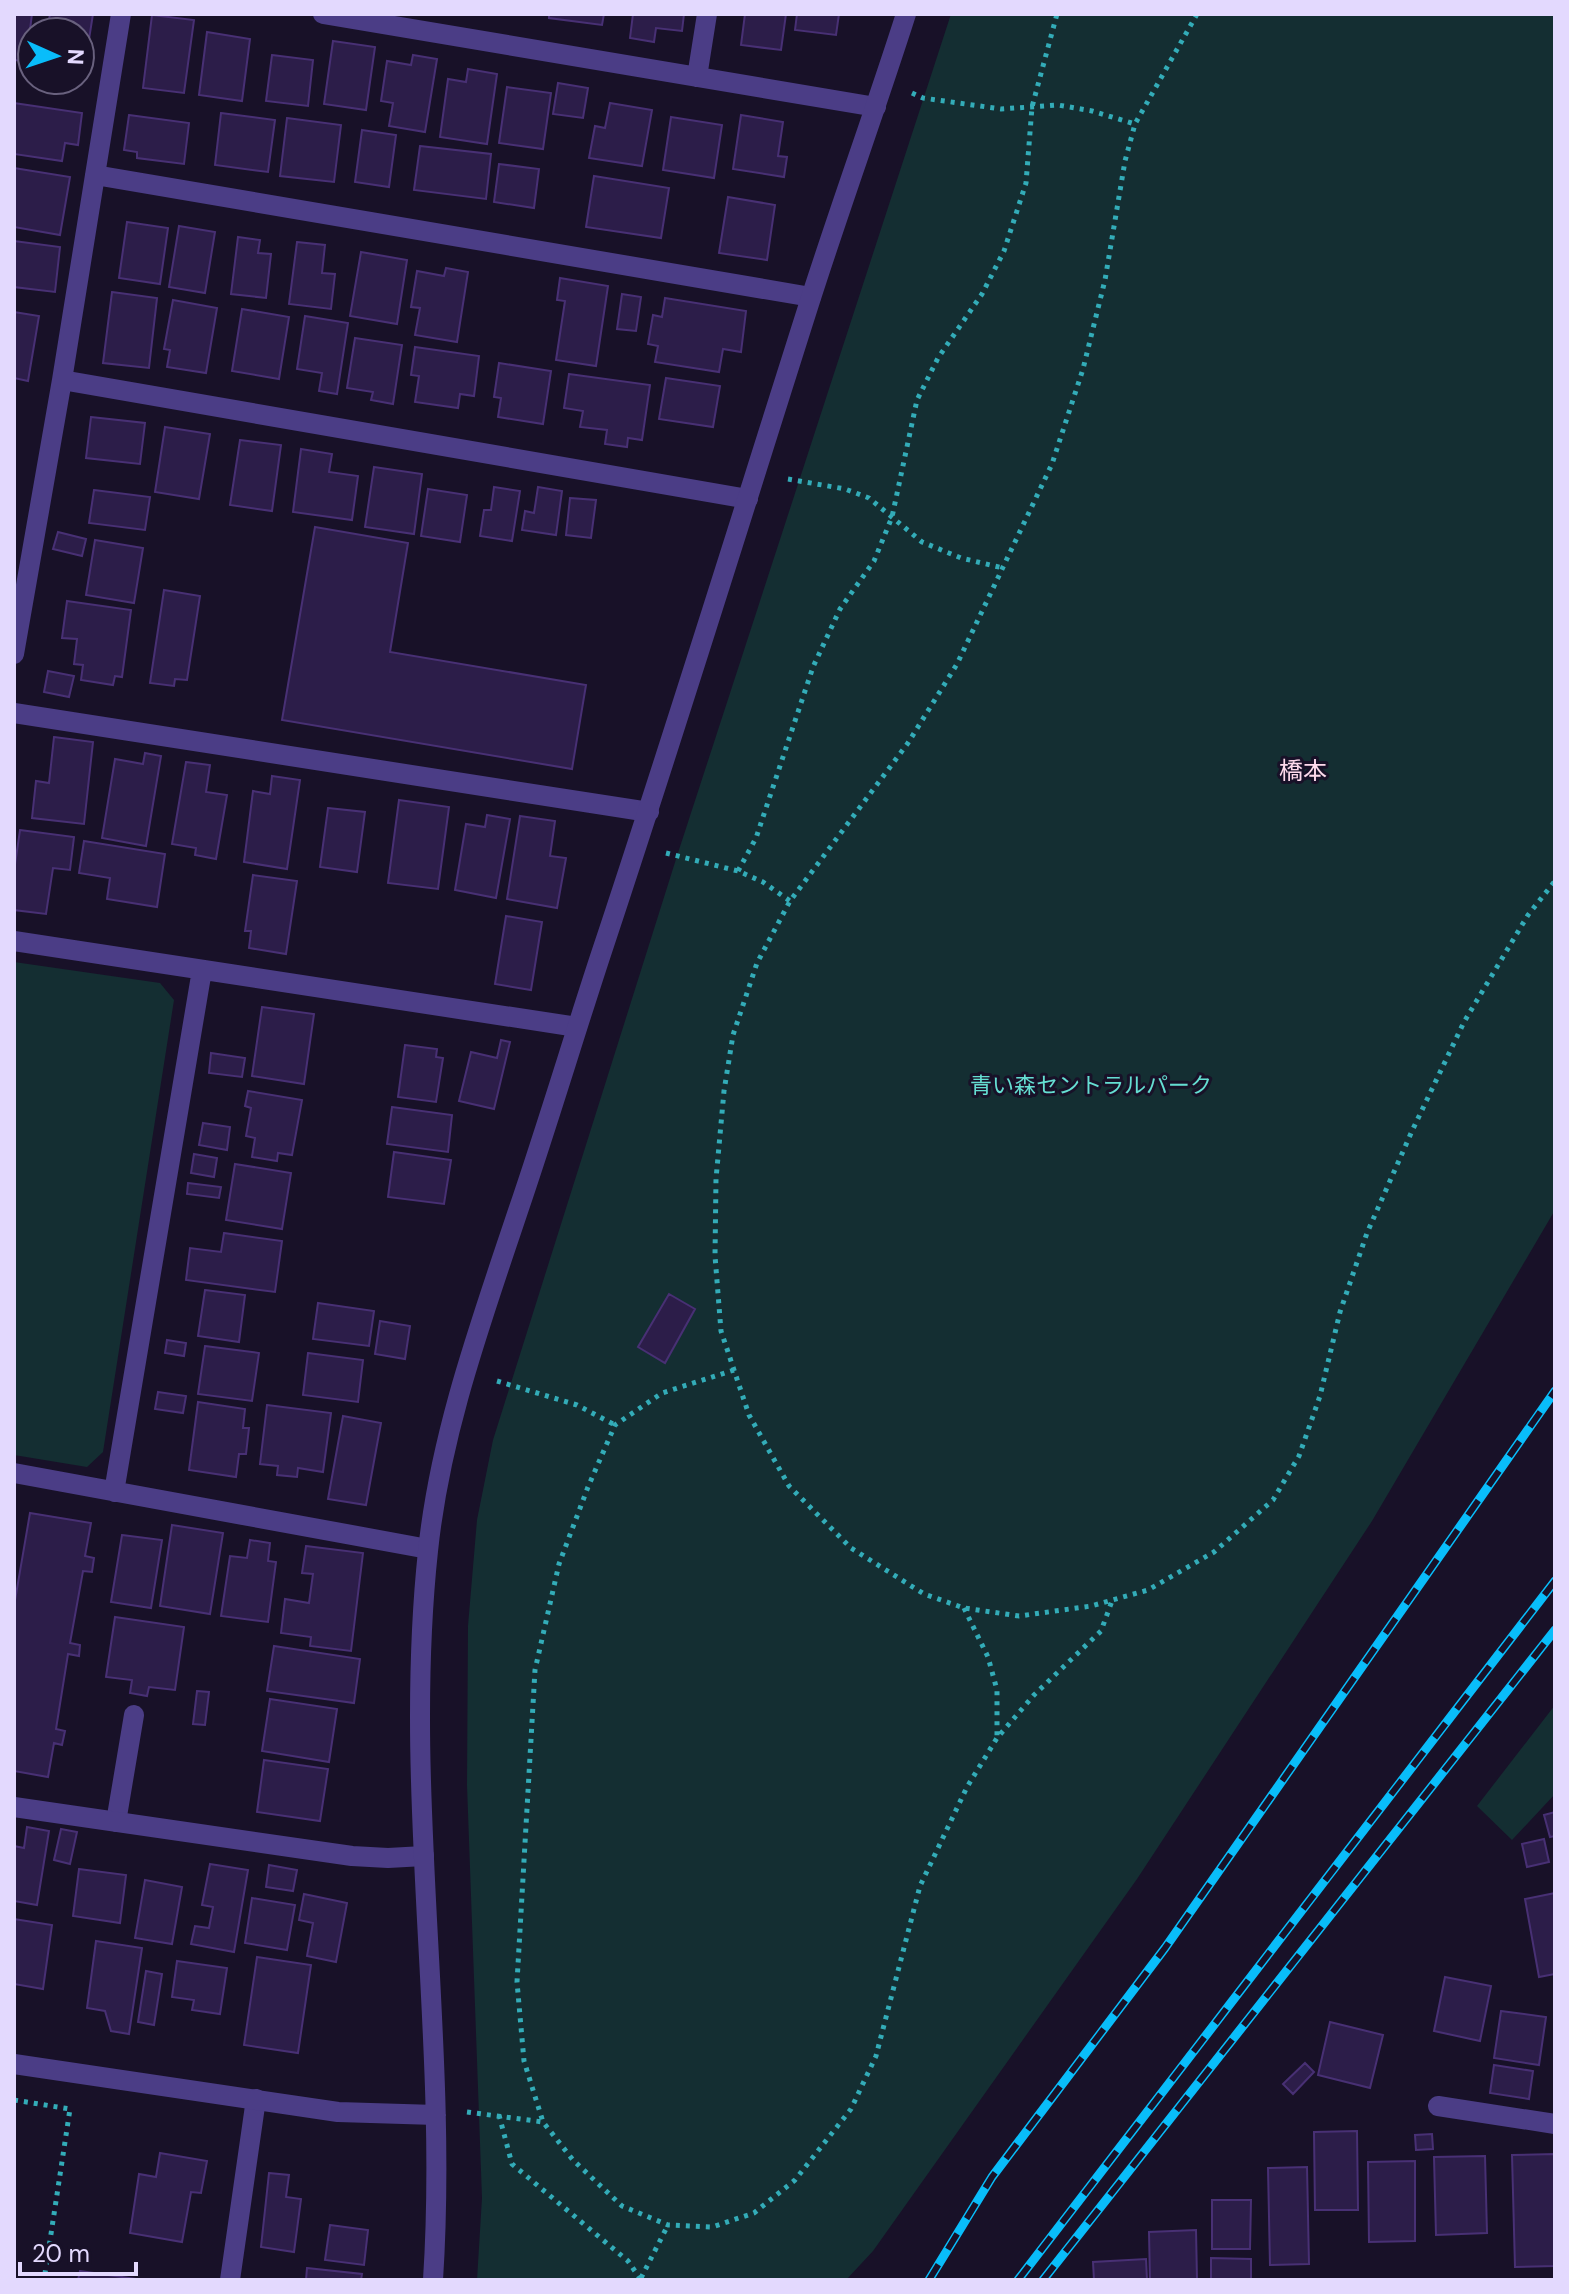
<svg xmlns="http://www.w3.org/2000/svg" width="1569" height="2294" font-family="'DM Sans','Noto Sans JP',sans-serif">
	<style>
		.green { fill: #142e32 }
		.building { fill: #2c1d49; stroke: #483074; stroke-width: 2 }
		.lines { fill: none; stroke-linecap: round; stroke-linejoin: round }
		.path { stroke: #33acb8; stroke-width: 5; stroke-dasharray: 4 6; stroke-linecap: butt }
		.service { stroke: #4b3d86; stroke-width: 20 }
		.minor { stroke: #4b3d86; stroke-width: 20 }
		.tertiary { stroke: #4b3d86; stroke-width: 20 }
		.rail-casing { stroke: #09bdfa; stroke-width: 9 }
		.rail { stroke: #181128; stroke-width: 6; stroke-dasharray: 18; stroke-linecap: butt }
		.labels { text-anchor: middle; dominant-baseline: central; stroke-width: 6; stroke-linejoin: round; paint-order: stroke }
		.park-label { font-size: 22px; fill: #65ded2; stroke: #181128 }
		.neighbourhood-label { font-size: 24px; fill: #fedaec; stroke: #181128 }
	</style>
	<rect width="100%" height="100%" fill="#181128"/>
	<path class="green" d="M951 14H1555V1210L1372 1521 1137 1879 873 2251 846 2280H477L482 2198 467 1785 468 1626 477 1520 493 1440 677 856Z
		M14 962 160 983 174 1000 103 1452 87 1467 14 1455Z
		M1555 1705V1794L1512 1840 1477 1806Z"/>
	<path class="building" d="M14 14H32L26 61 14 60Z
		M50 14H93L84 71 80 70V32H47Z
		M549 14H604L602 25 549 18Z
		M633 14H684L682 31 656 28 654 42 630 38Z
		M745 14H786L781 50 741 45Z
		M797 14H839L836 35 795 30Z
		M152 15 194 20 184 93 143 88Z
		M207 32 250 39 242 101 199 95Z
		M333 41 375 47 366 110 324 104Z
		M272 55 313 60 308 106 266 101Z
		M413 55 437 59 425 132 389 126 393 103 381 101 387 61 411 65Z
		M468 69 497 74 487 144 440 137 448 79 466 82Z
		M558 83 588 88 583 118 553 114Z
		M507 87 551 93 543 149 499 143Z
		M14 103 82 113 78 145 65 143 62 161 14 154Z
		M610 103 652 110 642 166 589 158 595 126 605 128Z
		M221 113 275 120 268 172 215 165Z
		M129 115 189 123 184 164 137 158V152L124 150Z
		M741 115 783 122 778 156 787 157 784 177 733 169Z
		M671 117 722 125 714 178 663 170Z
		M287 118 341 125 334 182 280 176Z
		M362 130 396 135 389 187 355 182Z
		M420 146 491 154 486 199 414 190Z
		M499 164 539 169 534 208 494 202Z
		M14 168 70 177 60 235 14 227Z
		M594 176 669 188 661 238 586 227Z
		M728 197 775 205 767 260 719 253Z
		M127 222 168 228 160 284 119 278Z
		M179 226 215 232 205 293 169 287Z
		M238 237 260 240 258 253 271 254 266 298 231 294Z
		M14 241 60 247 55 292 14 287Z
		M297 242 325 245 322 273 335 274 331 309 289 304Z
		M361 252 407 260 397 324 350 316Z
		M446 268 468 272 457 342 415 335 420 308 411 307 417 271 444 276Z
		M560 278 608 286 596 366 556 360 565 301 557 300Z
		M112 292 157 298 149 368 103 363Z
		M622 294 641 297 636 331 617 329Z
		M665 298 746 311 741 352 723 349 719 372 655 362 658 346 648 344 653 315 662 317Z
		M173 300 217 308 206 373 167 367 170 350 164 349Z
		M242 309 289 317 279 379 232 371Z
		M14 312 39 316 28 381 14 378Z
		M305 316 348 323 337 394 319 391 322 373 297 369Z
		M355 338 402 345 393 404 371 400 373 392 347 388Z
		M415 347 479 356 474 396 460 394 458 408 415 402 419 376 411 375Z
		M499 363 551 371 543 424 498 417 501 398 494 397Z
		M569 374 650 385 642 440 628 438 627 447 605 444 607 430 580 427 583 411 564 408Z
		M666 378 720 386 713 427 659 419Z
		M91 417 145 423 140 464 86 458Z
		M165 427 210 434 199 499 155 492Z
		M240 440 281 445 272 511 230 505Z
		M301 449 332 454 329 472 358 476 352 520 293 512Z
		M374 467 422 474 414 534 365 527Z
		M494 487 520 491 512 541 480 536 484 510H491Z
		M538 487 562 491 556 535 522 530 525 511 534 513Z
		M428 489 467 495 460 542 421 536Z
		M94 490 150 497 145 530 89 523Z
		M570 498 596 500 591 538 566 535Z
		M315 527 408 543 390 652 586 685 572 769 282 720Z
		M58 532 86 539 82 556 53 549Z
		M95 540 143 548 134 603 86 595Z
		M164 590 200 596 187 680 175 679 174 686 150 683Z
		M67 601 131 610 122 677 115 676 113 685 81 680 83 665 74 664 77 639 62 638Z
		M48 671 74 676 69 697 44 692Z
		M54 737 93 742 84 824 32 818 36 781 49 783Z
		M145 753 161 756 146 846 102 838 115 759 143 764Z
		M186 762 210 765 206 792 227 795 216 859 195 855 196 848 172 844Z
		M272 776 300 780 287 869 244 862 253 791 270 794Z
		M399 800 449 807 438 889 388 883Z
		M328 808 365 812 357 872 320 867Z
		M487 815 510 819 496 898 455 890 466 824 485 827Z
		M520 816 555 821 550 856 566 858 557 908 507 899Z
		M20 830 74 837 70 870 53 868 46 914 14 910V871Z
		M84 841 165 854 157 907 107 899 110 878 79 873Z
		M253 875 297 881 286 954 249 948 251 931H245Z
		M506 916 542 922 531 990 495 984Z
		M262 1007 314 1014 304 1084 252 1076Z
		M501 1040 510 1042 494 1109 459 1101 471 1052 497 1058Z
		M405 1045 437 1049 436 1057 443 1058 436 1102 398 1097Z
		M211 1053 245 1058 242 1077 209 1073Z
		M248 1091 302 1100 292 1155 278 1153 277 1161 252 1157 255 1138 246 1136 251 1108 245 1106Z
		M392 1107 452 1115 448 1152 387 1144Z
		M203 1123 230 1127 227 1150 199 1145Z
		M394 1152 451 1160 444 1204 388 1197Z
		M194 1154 217 1158 214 1177 191 1173Z
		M235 1164 291 1173 282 1229 226 1220Z
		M188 1183 221 1187 219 1198 187 1194Z
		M224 1233 282 1241 275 1292 186 1280 190 1248 221 1252Z
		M205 1290 245 1295 239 1342 198 1336Z
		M669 1294 695 1309 665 1363 638 1347Z
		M318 1303 374 1311 369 1346 313 1339Z
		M380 1321 410 1326 405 1359 375 1354Z
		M167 1340 186 1343 184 1356 165 1353Z
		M205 1346 259 1353 252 1401 198 1394Z
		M308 1353 363 1360 358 1402 303 1395Z
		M158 1392 186 1396 183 1413 155 1409Z
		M198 1402 245 1409 243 1428H249L246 1454H239L236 1477 189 1470Z
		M267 1405 331 1413 323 1472 298 1468 297 1477 277 1475 278 1466 260 1464Z
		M343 1416 381 1423 366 1505 328 1499Z
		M30 1513 91 1523 85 1556 94 1558 92 1572 83 1571 70 1643 80 1645 79 1656 68 1654 56 1729 65 1731 62 1745 54 1743 48 1777 14 1771V1606Z
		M172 1525 223 1533 210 1614 160 1606Z
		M122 1535 162 1540 151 1608 111 1602Z
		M250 1540 270 1543 268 1561 276 1562 268 1622 221 1616 230 1556 247 1558Z
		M306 1546 363 1553 351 1651 310 1646 311 1637 281 1633 285 1599 309 1603 313 1574 302 1573Z
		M115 1617 184 1627 175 1690 149 1687 147 1696 130 1693 132 1680 106 1677Z
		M274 1646 360 1659 354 1703 267 1691Z
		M197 1691 209 1692 205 1725 193 1724Z
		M270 1699 337 1709 329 1762 262 1751Z
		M264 1760 328 1769 320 1821 257 1812Z
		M1555 1812V1836L1550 1837 1544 1815Z
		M27 1827 49 1831 37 1905 14 1901V1846L24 1848Z
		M61 1829 77 1832 70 1864 54 1860Z
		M1544 1839 1549 1862 1527 1867 1522 1844Z
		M210 1864 248 1870 234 1952 191 1944 195 1926 209 1928 213 1907 202 1905Z
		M269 1865 297 1870 293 1891 266 1887Z
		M79 1869 126 1875 120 1923 73 1916Z
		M145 1880 182 1887 172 1944 135 1938Z
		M1555 1893V1974L1539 1977 1525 1899Z
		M304 1894 347 1903 336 1962 307 1956 313 1923 299 1920Z
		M252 1898 295 1905 287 1950 245 1943Z
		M14 1919 52 1925 43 1989 14 1984Z
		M96 1941 142 1948 129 2034 111 2031 105 2011 87 2008Z
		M257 1957 311 1965 298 2053 244 2045Z
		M177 1961 227 1968 220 2014 192 2010 194 2000 172 1997Z
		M146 1971 162 1974 154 2025 138 2022Z
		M1445 1977 1491 1986 1480 2041 1434 2031Z
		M1501 2011 1546 2017 1539 2065 1494 2058Z
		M1330 2022 1383 2035 1370 2088 1318 2075Z
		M1305 2063 1314 2072 1293 2094 1283 2084Z
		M1494 2065 1533 2071 1529 2099 1490 2093Z
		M1357 2131 1358 2210H1315L1314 2132Z
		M1432 2134 1433 2149 1416 2150 1415 2135Z
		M160 2153 207 2161 201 2193 191 2192 182 2242 130 2233 139 2174 156 2177Z
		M1555 2154V2266L1515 2267 1512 2155Z
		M1485 2156 1487 2233 1436 2235 1434 2157Z
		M1415 2161V2241L1369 2242 1368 2162Z
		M1307 2167 1309 2264 1270 2265 1268 2168Z
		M269 2173 289 2175 286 2197 301 2199 294 2252 261 2247Z
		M1212 2200H1251L1250 2249H1212Z
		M330 2225 368 2230 364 2265 325 2260Z
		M1196 2230 1197 2280H1150L1149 2232Z
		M1211 2258 1251 2259V2280H1211Z
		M1146 2259 1147 2280H1094L1093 2262Z
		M307 2268 362 2274 361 2280H306Z
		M80 2271 143 2280H78Z"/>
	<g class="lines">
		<path class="path" d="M1197 14 1135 124 1125 161 1105 280 1083 369 1052 464 957 664 908 743 790 901 757 963 733 1035 724 1091 716 1179 715 1256 721 1331 749 1415 789 1486 851 1548 924 1594 964 1608 1019 1616 1091 1606 1148 1590 1214 1552 1273 1500 1299 1456 1320 1396 1340 1312 1367 1233 1412 1131 1464 1022 1528 915 1555 881
			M912 93 923 98 1001 109 1058 105 1092 111 1135 124
			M788 479 845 489 869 498 922 542 961 558 1003 568
			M666 853 738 871 763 882 790 901
			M738 871 756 838 813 667 840 609 874 561 892 517 917 400 938 358 982 294 1004 251 1026 183 1032 107 1057 14
			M734 1370 662 1393 615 1425 588 1487 559 1564 535 1670 517 1982 524 2061 543 2122 573 2160 622 2206 668 2225 712 2227 754 2213 795 2180 851 2109 876 2056 920 1886 967 1787 997 1738 1034 1695 1101 1631 1112 1601
			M497 1381 577 1405 615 1425
			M964 1608 988 1657 997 1690V1737
			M14 2100 70 2109 44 2280
			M467 2112 543 2122
			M499 2115 512 2164 628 2261 641 2280
			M641 2278 668 2225"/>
		<path class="service" d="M116 1822 134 1715
			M230 2280 256 2099"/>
		<path class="minor" d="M323 14 876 107
			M697 77 707 14
			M95 175 811 297
			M62 380 748 499
			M14 654 62 380 121 14
			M14 713 649 812
			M14 941 577 1027
			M14 1473 428 1549
			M114 1492 202 970
			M14 1807 352 1856 388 1858 424 1856
			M1438 2106 1555 2124"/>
		<path class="tertiary" d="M14 2064 338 2112 436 2115
			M433 2280C449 2037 402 1794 428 1551 440 1434 481 1322 518 1211 547 1126 573 1039 601 954 673 738 740 521 809 304 840 207 875 111 906 14"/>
		<defs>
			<path id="rail" d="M929 2280 992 2177 1165 1948 1555 1391
				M1018 2280 1555 1581
				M1043 2280 1555 1630"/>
		</defs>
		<use href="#rail" class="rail-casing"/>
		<use href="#rail" class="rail"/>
	</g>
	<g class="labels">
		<g class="park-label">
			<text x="1091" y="1085">青い森セントラルパーク</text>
		</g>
		<g class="neighbourhood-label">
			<text x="1303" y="770">橋本</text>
		</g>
	</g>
	<rect width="1569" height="2294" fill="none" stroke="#e3d9fe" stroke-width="32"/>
	<g transform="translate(56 56) rotate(93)"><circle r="38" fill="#181128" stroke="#69617e" stroke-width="2"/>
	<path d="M0-6L14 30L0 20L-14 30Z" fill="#09bdfa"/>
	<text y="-12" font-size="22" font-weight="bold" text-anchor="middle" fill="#e3d9fe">N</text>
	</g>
	<path d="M20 2262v12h116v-12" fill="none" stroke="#e3d9fe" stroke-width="4"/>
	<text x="32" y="2262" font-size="24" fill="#e3d9fe" stroke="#181128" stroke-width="6" paint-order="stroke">20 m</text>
</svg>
